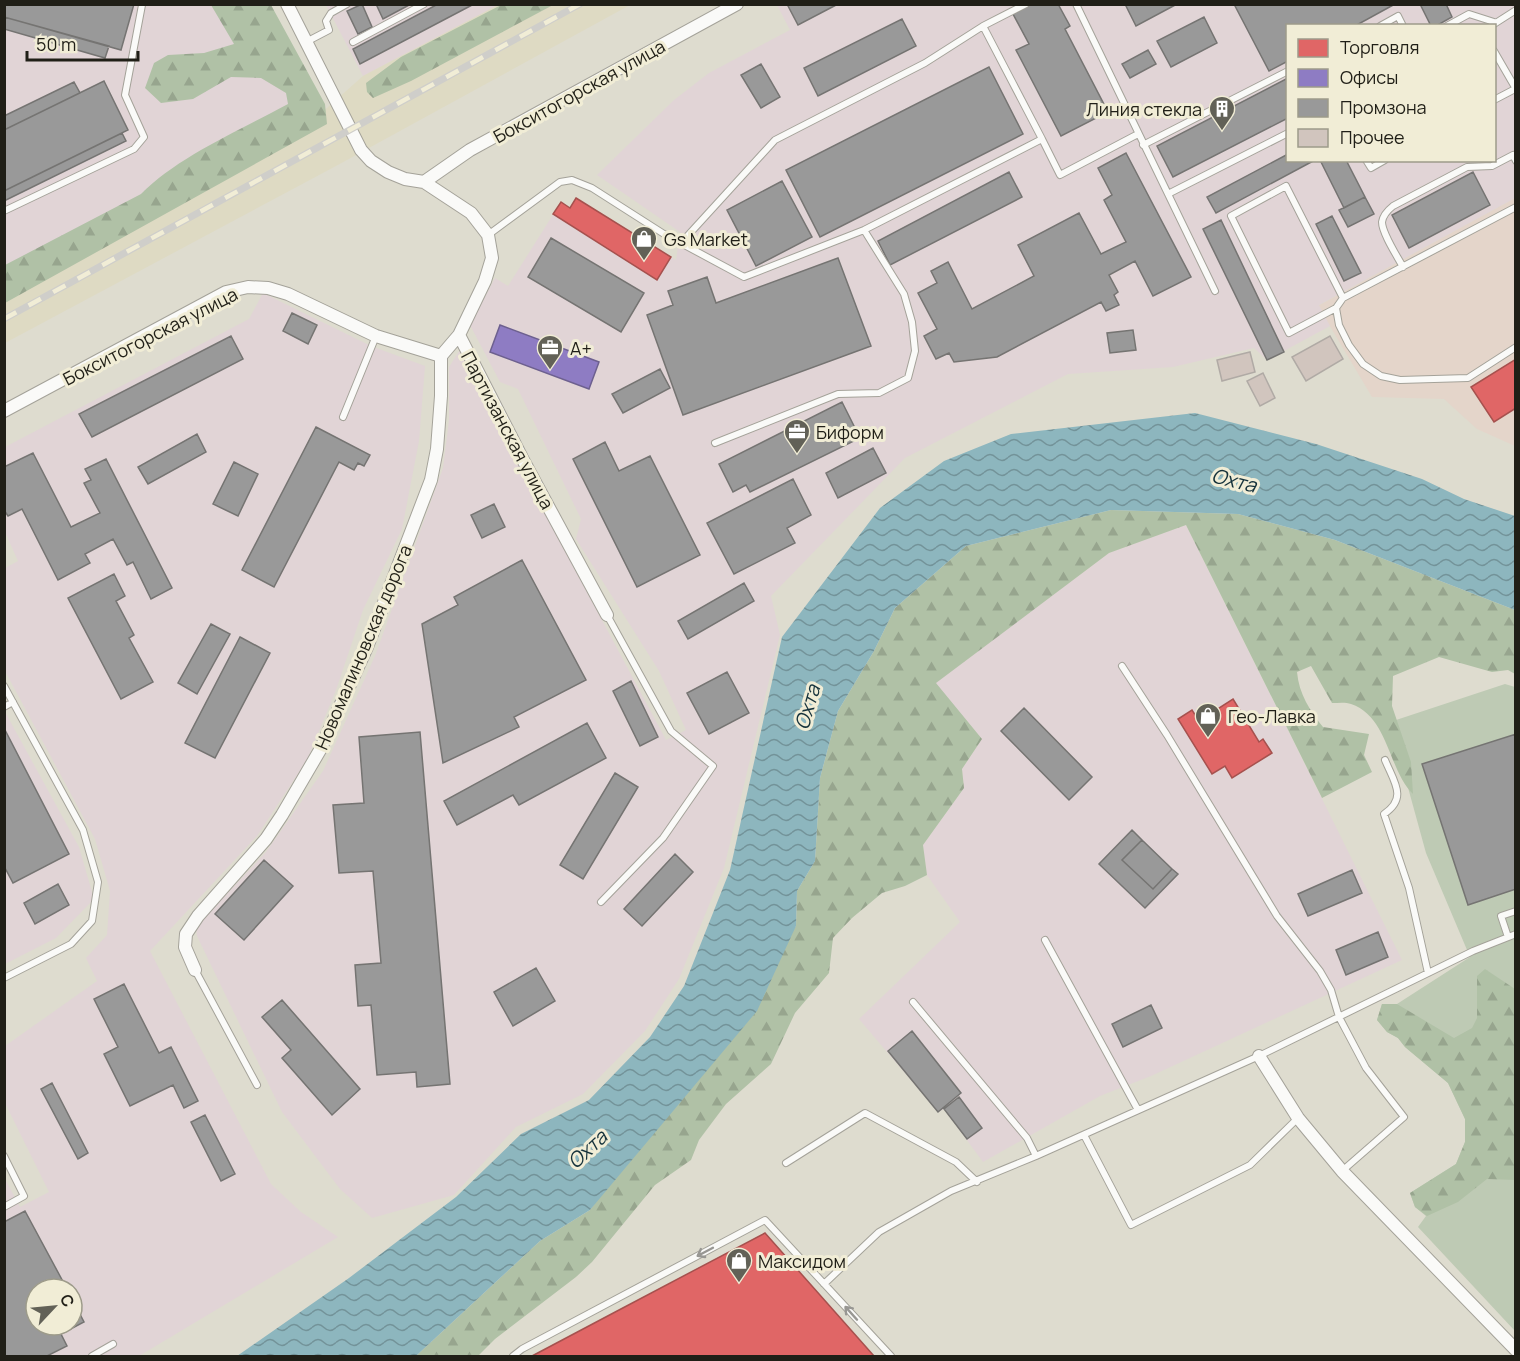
<svg xmlns="http://www.w3.org/2000/svg" width="1520" height="1361" font-family="Manrope,sans-serif">
	<style>
		.commercial { fill: #e4d5ca }
		.industrial { fill: #e1d4d6; fill-rule: evenodd }
		.built { fill: #dedac3 }
		.green { fill: #becab4 }
		.forest { fill: url(#forest-firs) }
		.water { fill: url(#water-waves) }
		.shops { fill: #e06666; stroke: #a6514e; stroke-width: 1.5 }
		.offices { fill: #8e7cc3; stroke: #6d608f; stroke-width: 1.5 }
		.industry { fill: #999; stroke: #757472; stroke-width: 1.5 }
		.building { fill: #d1c5be; stroke: #b0aaa5; stroke-width: 1.5 }
		.lines { fill: none; stroke-linecap: round; stroke-linejoin: round }
		.lane-casing { stroke: #a4a299; stroke-width: 8 }
		.street-casing { stroke: #a4a299; stroke-width: 14 }
		.lane { stroke: #fafaf8; stroke-width: 6 }
		.street { stroke: #fafaf8; stroke-width: 12 }
		.rail-casing { stroke: #cfceca; stroke-width: 7 }
		.rail { stroke: #f1edd6; stroke-width: 4.5; stroke-dasharray: 14; stroke-linecap: butt }
		.oneway { stroke: #989793 }
		.labels { text-anchor: middle; dominant-baseline: central; stroke-width: 6; stroke-linejoin: round; paint-order: stroke }
		.street-label { font-size: 18px; fill: #201f17; stroke: #f1edd6 }
		.poi-label { font-size: 18px; fill: #201f17; stroke: #f1edd6; text-anchor: start }
		.water-label { font-size: 20px; font-style: italic; fill: #15323b; stroke: #f1edd6 }
	</style>
	<defs>
		<pattern id="forest-firs" width="22" height="20" patternUnits="userSpaceOnUse" patternTransform="scale(1.5)"><rect width="22" height="20" fill="#b0c1a6"/><path d="M5 1l3.5 6h-7zM16 11l3.5 6h-7z" fill="#97a58e"/></pattern>
		<pattern id="water-waves" width="16" height="10" patternUnits="userSpaceOnUse" patternTransform="scale(1.5)"><rect width="16" height="10" fill="#8db6be"/><path d="M0 5q4-4 8 0t8 0" fill="none" stroke="#739399"/></pattern>
	</defs>
	<rect width="100%" height="100%" fill="#dedccf"/>
	<path class="commercial" d="M1515 198V446L1477 429 1444 399 1372 397 1318 306Z"/>
	<path class="industrial" d="M5 5H250L319 115 5 285Z
		M326 5H498L363 76Z
		M777 5H1515V198L1319 305 1330 326 1267 360 1254 348 1173 367 1068 374 905 458 771 596 780 635 724 868 679 979 645 1031 583 1094 516 1127 454 1195 372 1218 340 1189 282 1112 197 936 196 927 266 852 323 771 375 656 443 468 449 420V367L460 350 525 476 666 740 686 730 659 671 576 539 581 519 518 389 500 382 470 325 495 278 508 286 561 202 570 208 576 198 676 260 680 232 597 175 674 100 709 73 790 30ZM1288 26H1494V160H1288Z
		M263 293 371 346 425 366 419 441 402 529 363 610 336 690 307 760 257 836 150 951 271 1184 301 1212 338 1237 139 1356H5L4 1177 20 1207 49 1192 5 1103V1046L97 981 86 958 107 935 110 891 95 839 5 671V568L18 561 5 532V447L249 319ZM36 1289H72V1325H36Z
		M1186 525 1402 960 1151 1076 1100 1096 983 1162 944 1109 938 1112 859 1019 960 922 927 875 923 845 964 788 962 769 982 739 935 683 1109 553Z
		M4 710 79 847 94 899 56 938 5 964Z"/>
	<path class="built" d="M498 5H630L336 166 5 343V285L319 115 363 76Z"/>
	<path class="green" d="M1505 684 1515 687V1331L1418 1227 1426 1216 1415 1207 1410 1193 1456 1164 1465 1142V1119L1448 1083 1405 1047 1398 1038 1387 1032 1377 1020 1382 1004H1397L1470 957 1426 853 1390 722Z"/>
	<path class="forest" d="M211 5H271L325 104 327 124 5 303V265L141 194C177 157 242 129 288 104L286 93 261 78 231 77 193 99 161 103 145 88 154 63 168 55 204 53 234 44Z
		M501 5H553L411 81 373 98 367 92 366 83 401 57Z
		M1111 510 1238 514 1335 540 1515 610V674L1508 670 1492 672 1439 657 1393 676 1392 706 1411 762 1413 794C1388 770 1389 717 1351 704 1346 702 1338 703 1332 703L1311 666 1297 672C1299 694 1310 711 1323 727L1369 734 1364 755 1372 772 1322 798 1186 525 1109 553 936 683 982 739 962 769 964 788 923 845 927 875 905 886 882 893 852 918 833 938 829 973 795 1013 771 1064 726 1104 699 1140 691 1160 655 1185 592 1262 576 1277 495 1339 478 1356H416L540 1241 590 1210 796 926 797 891 815 861 820 778 838 711 874 651 895 608 966 546Z
		M1485 969 1515 989V1180L1487 1179 1458 1202 1427 1216 1415 1207 1410 1193 1456 1164 1465 1142V1119L1448 1083 1405 1047 1398 1038 1387 1032 1377 1020 1382 1004H1397L1454 1038 1472 1028 1477 1018V976Z"/>
	<path class="water" d="M1195 413 1316 444 1422 479 1464 499 1515 516V610L1335 540 1238 514 1111 510 966 546 895 608 874 651 838 711 820 778 815 861 797 891 796 926 757 1011 590 1210 540 1241 416 1356H237L349 1278 456 1197 521 1134 589 1100 650 1037 684 986 730 870 782 637 880 508 944 461 1011 434Z"/>
	<path class="shops" d="M576 198 671 257 657 280 553 214 561 202 570 208Z
		M1516 359V408L1494 422 1471 387Z
		M1233 699 1259 742 1263 739 1272 753 1232 778 1225 766 1212 774 1178 719 1192 710 1199 721Z
		M765 1233 874 1356H532L619 1310Z"/>
	<path class="offices" d="M500 325 599 362 589 389 490 352Z"/>
	<path class="industry" d="M4 4H134L121 50 4 17Z
		M362 4 372 27 358 34 347 11Z
		M376 4H411L383 19Z
		M438 4H474L360 64 353 49Z
		M787 4H838L798 25Z
		M1031 4H1058L1070 26 1065 29 1108 112 1061 136 1016 50 1029 44 1013 14Z
		M1125 4H1177L1136 26Z
		M1234 4H1395L1355 26H1288V61L1269 71Z
		M1424 4H1446L1452 17 1436 26H1431L1421 6Z
		M4 17 109 46 105 58 4 29Z
		M1204 17 1217 43 1171 67 1157 41Z
		M902 19 916 46 818 96 804 68Z
		M1148 50 1156 64 1130 78 1122 64Z
		M761 64 780 97 761 108 741 75Z
		M989 67 1023 134 820 237 786 170Z
		M1288 78V118L1173 177 1157 146Z
		M104 81 128 130 4 191V130Z
		M74 82 80 93 4 130V116Z
		M122 133 126 141 4 201V191Z
		M1126 153 1191 277 1153 296 1135 261 1109 275 1118 292 1114 295 1119 305 1106 311 1101 302 997 357 954 362 949 353 936 359 924 336 937 329 918 293 937 283 931 271 948 262 972 309 1034 276 1018 245 1079 213 1101 254 1126 242 1104 200 1112 195 1098 168Z
		M1288 154V160H1315L1216 213 1207 197Z
		M1320 160H1346L1365 197 1344 208Z
		M1009 172 1022 197 890 265 878 241Z
		M1473 172 1490 205 1409 248 1392 215Z
		M782 181 812 237 756 266 727 210Z
		M1365 197 1374 214 1348 227 1339 210Z
		M1332 216 1361 273 1344 281 1316 224Z
		M1221 220 1284 352 1267 360 1203 229Z
		M551 238 644 293 621 332 528 277Z
		M838 258 871 346 683 415 647 315 673 305 668 291 707 277 716 303Z
		M292 313 317 325 308 344 283 331Z
		M1133 330 1136 350 1110 353 1107 333Z
		M231 336 243 359 92 437 79 414Z
		M660 369 670 388 623 413 612 394Z
		M842 402 860 438 750 492 746 485 733 492 719 464Z
		M316 427 370 455 364 466 358 463 354 470 339 462 274 587 242 570Z
		M197 434 206 452 148 484 138 467Z
		M605 442 619 471 650 456 700 555 637 587 573 459Z
		M873 448 886 473 838 498 826 473Z
		M33 453 71 527 100 513 84 483 91 480 85 469 106 459 172 588 151 599 133 562 127 565 113 539 85 554 90 563 58 580 22 509 8 516 4 510V467Z
		M234 462 258 474 238 516 213 504Z
		M793 479 811 515 787 528 795 543 734 574 707 523Z
		M494 504 505 527 482 538 471 515Z
		M522 560 586 680 514 717 519 727 443 763 422 624 458 605 454 597Z
		M114 574 125 596 116 601 134 635 129 638 153 682 121 699 68 598Z
		M744 583 754 601 688 639 678 621Z
		M211 624 230 634 197 694 178 683Z
		M240 637 270 653 215 758 185 743Z
		M727 672 749 713 709 734 687 693Z
		M631 681 658 737 640 746 613 691Z
		M1024 708 1092 777 1069 800 1001 731Z
		M587 723 606 758 519 805 513 795 457 825 444 801Z
		M4 728 69 854 13 883 4 866Z
		M420 732 450 1084 417 1087 416 1072 377 1075 371 1005 358 1006 355 965 381 963 373 871 339 873 333 805 364 803 359 737Z
		M1516 734V889L1468 905 1422 764Z
		M615 773 638 787 583 879 560 865Z
		M1132 830 1142 840 1122 860 1153 889 1172 869 1178 874 1145 908 1099 864Z
		M1142 840 1172 869 1153 889 1122 860Z
		M675 854 693 872 642 926 624 909Z
		M264 860 293 886 244 940 215 914Z
		M1352 870 1362 893 1308 916 1298 894Z
		M58 884 69 905 35 924 24 903Z
		M1378 932 1388 957 1346 975 1336 950Z
		M536 968 555 1001 513 1026 494 992Z
		M124 984 159 1053 171 1047 198 1101 184 1108 173 1085 130 1106 104 1054 118 1047 94 999Z
		M282 1000 360 1089 332 1115 282 1058 291 1050 262 1017Z
		M1151 1005 1162 1028 1123 1047 1112 1024Z
		M912 1031 961 1093 938 1112 888 1051Z
		M52 1083 88 1153 78 1159 41 1089Z
		M959 1097 982 1128 967 1139 944 1109Z
		M205 1115 235 1174 221 1181 191 1122Z
		M25 1211 67 1289H36V1325H72V1299L84 1322 61 1334 67 1346 47 1356H4V1222Z"/>
	<path class="building" d="M1330 336 1343 359 1306 381 1292 357Z
		M1250 352 1255 372 1222 381 1217 360Z
		M1263 373 1275 398 1260 406 1247 381Z"/>
	<g class="lines">
		<defs>
			<path id="lane" d="M1076 4 1215 291
				M1380 26 1398 16 1403 26
				M1447 26 1469 14 1494 22
				M1491 26 1516 10
				M306 42 329 30 326 21 331 13 347 4
				M353 42 424 4
				M1494 51 1516 89
				M1494 100 1515 89
				M1042 139 1060 175 1138 134
				M1143 145 1288 71
				M1366 160 1371 168 1385 160
				M1168 194 1288 133
				M1516 207 1343 298 1336 308 1339 325 1349 345 1363 364 1381 376 1400 380 1468 378 1516 347
				M4 211 134 149 144 137 125 95 142 5
				M488 235 560 182 572 180 592 188 664 234 744 277 864 230 1042 139 983 26
				M681 243 775 140 925 63 983 26 1026 4
				M1403 267C1397 256 1382 233 1382 222 1383 215 1388 210 1393 206L1467 167 1492 166 1513 155 1516 161
				M1336 308 1289 333 1231 216 1286 186 1343 298
				M343 417 376 336
				M715 443 838 394 879 393 908 378 915 351 912 322 904 294 864 230
				M1122 666 1167 735 1277 916 1320 971 1331 990 1339 1017 1366 1068 1404 1117 1342 1171
				M4 686 83 830 98 882 92 921 71 944 4 978
				M4 707 13 702
				M1385 760C1394 782 1408 798 1384 814L1409 888 1428 973
				M601 902 663 838 713 766 671 731 607 615
				M1508 937 1501 916 1516 911
				M1045 940 1138 1110
				M195 970 257 1085
				M913 1002 1027 1138 1036 1156
				M1084 1135 1131 1225 1250 1165 1298 1118
				M4 1156 24 1196 4 1207
				M786 1163 865 1113 956 1162 977 1182
				M824 1284 879 1232 951 1191 1036 1156 1259 1056 1473 951 1516 934
				M92 1356 113 1344
				M513 1356 522 1349 765 1220 891 1356"/>
			<path id="street" d="M287 4 361 150 371 161 388 172 405 179 424 182 471 213 488 235 492 258 485 281 459 335 522 458 607 615
				M424 182 470 150 737 4
				M4 411 226 292 248 287 268 288 288 294 376 336 441 356 459 335
				M195 970 185 947 186 934 198 916 266 839 282 815 320 750 367 647 431 480 437 449 441 396V356
				M1259 1056 1298 1118 1342 1171 1516 1350"/>
		</defs>
		<use href="#lane" class="lane-casing"/>
		<use href="#street" class="street-casing"/>
		<use href="#lane" class="lane"/>
		<use href="#street" class="street"/>
		<defs>
			<path id="rail" d="M4 319 580 4"/>
		</defs>
		<use href="#rail" class="rail-casing"/>
		<use href="#rail" class="rail"/>
	</g>
	<defs><path id="oneway-shaft" d="M-6 0H5M1.5-3L5.5 0L1.5 3" fill="none" stroke-width="1.6" stroke-linecap="round" stroke-linejoin="round" transform="scale(1.5)"/></defs>
	<g class="oneway">
		<use href="#oneway-shaft" transform="translate(705 1252) rotate(152)"/>
		<use href="#oneway-shaft" transform="translate(851 1313) rotate(-132)"/>
	</g>
	<defs>
		<symbol id="building-pin" viewBox="-11 -11 22 30"><path d="M0 17L-7.5 6A9.5 9.5 0 1 1 7.5 6Z" fill="#626157" stroke="#f1edd6"/><path d="M-4-6H4V6H1V3H-1V6H-4ZM-2.5-4.3h1.7v1.8h-1.7ZM.8-4.3h1.7v1.8H.8ZM-2.5-1h1.7V.8h-1.7ZM.8-1h1.7V.8H.8Z" fill="#fff"/></symbol>
		<symbol id="shop-pin" viewBox="-11 -11 22 30"><path d="M0 17L-7.5 6A9.5 9.5 0 1 1 7.5 6Z" fill="#626157" stroke="#f1edd6"/><path d="M-5-2.5h2.3a2.7 3.5 0 0 1 5.4 0H5L5.5 6h-11ZM-1.5-2.5h3a1.5 2.3 0 0 0-3 0Z" fill="#fff"/></symbol>
		<symbol id="office-pin" viewBox="-11 -11 22 30"><path d="M0 17L-7.5 6A9.5 9.5 0 1 1 7.5 6Z" fill="#626157" stroke="#f1edd6"/><path d="M-6-3h4V-5.5h4V-3h4V5H-6ZM-1-4.5V-3h2v-1.5ZM-6 0V1H6V0Z" fill="#fff"/></symbol>
	</defs>
	<g fill-rule="evenodd">
		<use href="#building-pin" x="1207" y="94" width="30" height="40"/>
		<use href="#shop-pin" x="629" y="224" width="30" height="40"/>
		<use href="#office-pin" x="535" y="333" width="30" height="40"/>
		<use href="#office-pin" x="782" y="417" width="30" height="40"/>
		<use href="#shop-pin" x="1193" y="701" width="30" height="40"/>
		<use href="#shop-pin" x="724" y="1246" width="30" height="40"/>
	</g>
	<g class="labels">
		<g class="street-label">
			<text transform="translate(579 91) rotate(-29)">Бокситогорская улица</text>
			<text transform="translate(150 336) rotate(-27)">Бокситогорская улица</text>
			<text transform="translate(508 430) rotate(62)">Партизанская улица</text>
			<text transform="translate(363 647) rotate(-67)">Новомалиновская дорога</text>
		</g>
		<g class="poi-label">
			<text x="1202" y="109" text-anchor="end">Линия стекла</text>
			<text x="664" y="239">Gs Market</text>
			<text x="570" y="348">А+</text>
			<text x="816" y="432">Биформ</text>
			<text x="1228" y="716">Гео-Лавка</text>
			<text x="758" y="1261">Максидом</text>
		</g>
		<g class="water-label">
			<text transform="translate(1234 480) rotate(14)">Охта</text>
			<text transform="translate(807 707) rotate(-74)">Охта</text>
			<text transform="translate(587 1149) rotate(-43)">Охта</text>
		</g>
	</g>
	<rect width="1520" height="1361" fill="none" stroke="#201f17" stroke-width="12"/>
	<rect x="1286" y="24" width="210" height="138" fill="#f1edd6" stroke="#9d9b8a" stroke-width="1.5"/>
	<rect x="1298" y="39" width="30" height="18" fill="#e06666" stroke="#9d9b8a" stroke-width="1.5"/>
	<text x="1340" y="54" font-size="18" fill="#201f17">Торговля</text>
	<rect x="1298" y="69" width="30" height="18" fill="#8e7cc3" stroke="#9d9b8a" stroke-width="1.5"/>
	<text x="1340" y="84" font-size="18" fill="#201f17">Офисы</text>
	<rect x="1298" y="99" width="30" height="18" fill="#999999" stroke="#9d9b8a" stroke-width="1.5"/>
	<text x="1340" y="114" font-size="18" fill="#201f17">Промзона</text>
	<rect x="1298" y="129" width="30" height="18" fill="#d1c5be" stroke="#9d9b8a" stroke-width="1.5"/>
	<text x="1340" y="144" font-size="18" fill="#201f17">Прочее</text>
	<g transform="translate(54 1307) rotate(64)"><circle r="28" fill="#f1edd6" stroke="#9d9b8a" stroke-width="1.5"/>
	<path d="M0-4.5L10 22L0 15L-10 22Z" fill="#626157"/>
	<text y="-9" font-size="16" font-weight="bold" text-anchor="middle" fill="#201f17">С</text>
	</g>
	<path d="M27 51v9h111v-9" fill="none" stroke="#201f17" stroke-width="3"/>
	<text x="36" y="51" font-size="18" fill="#201f17" stroke="#f1edd6" stroke-width="4.5" paint-order="stroke">50 m</text>
</svg>
